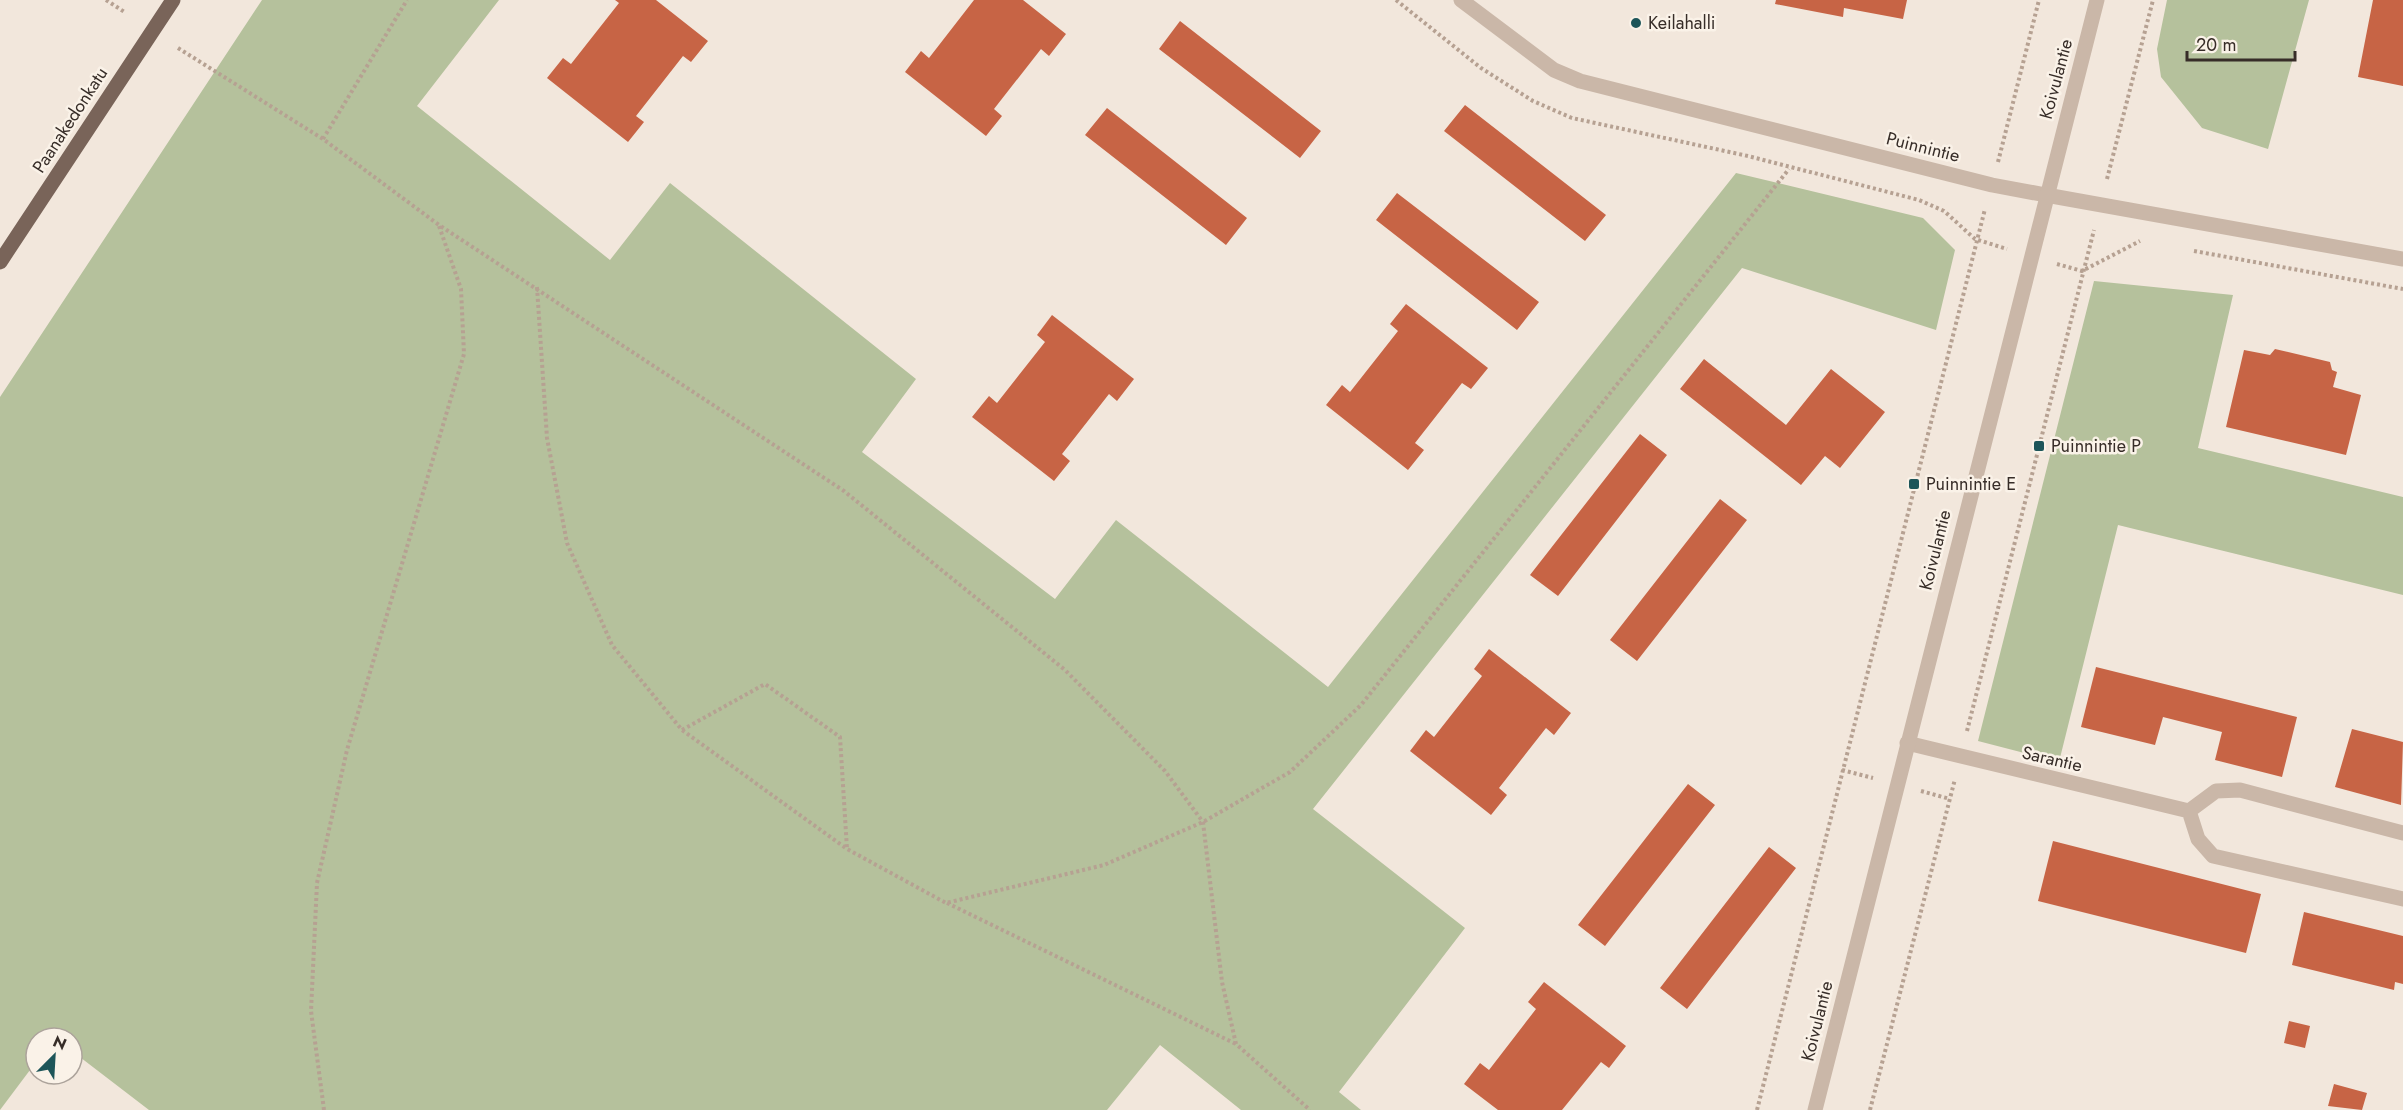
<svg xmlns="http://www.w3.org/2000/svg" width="2403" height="1110" font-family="Jost,sans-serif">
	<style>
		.green { fill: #b5c19c }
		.building { fill: #c76445 }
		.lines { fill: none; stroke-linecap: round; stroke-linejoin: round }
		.path { stroke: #b6a192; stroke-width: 4; stroke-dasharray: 3 3; stroke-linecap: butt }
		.minor { stroke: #cab7a8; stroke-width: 15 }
		.tertiary { stroke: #cab7a8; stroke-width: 15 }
		.primary { stroke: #796459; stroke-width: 15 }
		.poi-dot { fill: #1d5559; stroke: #faf2e8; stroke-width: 2 }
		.labels { text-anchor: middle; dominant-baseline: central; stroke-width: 5; stroke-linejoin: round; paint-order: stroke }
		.poi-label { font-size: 18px; fill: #372d28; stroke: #faf2e8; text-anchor: start }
		.street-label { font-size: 18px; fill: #372d28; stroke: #faf2e8 }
	</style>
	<rect width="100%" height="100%" fill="#f2e7dc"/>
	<path class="green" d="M262 0H499L417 106 610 260 670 183 916 379 862 452 1055 599 1116 520 1328 687 1736 173 1923 218 1955 250 1936 330 1742 268 1313 809 1465 928 1339 1092 1361 1110H1241L1160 1045 1107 1110H149L72 1051V1038H36V1062L0 1110V397Z
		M2167 0H2309L2268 149 2202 128 2161 77 2157 49Z
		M2094 281 2233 295 2198 448 2403 497V595L2118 525 2059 762 1978 741Z"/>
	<path class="building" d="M615 0H656L708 41 691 62 683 56 636 116 644 122 628 142 547 78 563 58 571 64 619 3Z
		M974 0H1023L1066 34 1049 56 1041 49 994 109 1002 116 986 136 905 72 921 51 929 58Z
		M1776 0H1907L1903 19 1844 8 1843 17 1775 4Z
		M2373 0H2403V86L2358 77Z
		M1180 21 1321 131 1300 158 1159 49Z
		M1465 105 1606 215 1585 241 1444 131Z
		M1107 108 1247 218 1226 245 1085 135Z
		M1397 193 1539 302 1517 330 1376 220Z
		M1406 304 1488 368 1471 389 1462 383 1415 443 1424 450 1408 470 1326 405 1342 385 1350 392 1398 331 1390 324Z
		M1052 315 1134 379 1117 401 1109 394 1062 454 1070 461 1054 481 972 417 989 396 997 403 1045 342 1037 335Z
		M2275 349 2330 362 2332 370 2337 372 2333 387 2361 395 2346 455 2226 427 2244 350 2270 355Z
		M1704 359 1786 425 1831 369 1885 412 1840 468 1825 456 1801 485 1680 389Z
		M1640 434 1667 455 1558 596 1530 575Z
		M1720 499 1747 520 1637 661 1610 640Z
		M1489 649 1571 713 1554 735 1546 728 1499 788 1507 795 1491 815 1410 751 1426 730 1434 737 1482 676 1474 669Z
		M2096 667 2297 717 2282 777 2215 760 2222 732 2163 717 2155 745 2081 727Z
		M2352 729 2403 742 2401 805 2335 787Z
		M1688 784 1715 805 1605 946 1578 925Z
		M2053 841 2261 894 2246 953 2038 901Z
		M1769 847 1796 868 1687 1009 1660 988Z
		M2304 912 2403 936V984L2395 982 2394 990 2292 965Z
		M1544 982 1626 1046 1609 1068 1601 1062 1562 1110H1498L1464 1084 1480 1063 1489 1070 1536 1009 1528 1002Z
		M2289 1021 2310 1026 2305 1048 2284 1043Z
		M2334 1084 2367 1093 2362 1110 2328 1106Z"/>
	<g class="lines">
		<path class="path" d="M106 0 126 13
			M1396 0 1481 68 1533 101 1572 118 1748 156 1919 200 1944 211 1975 239 2007 249
			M178 48 323 139 439 225 844 491 1065 670 1165 771 1203 822 1222 982 1236 1044 1310 1110
			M323 139 407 0
			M1998 162 2039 0
			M2107 179 2153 0
			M2194 251 2403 289
			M2057 264 2082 271 2140 241
			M537 287 547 438 567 543 612 645 682 730 847 849 946 903 1104 865 1203 822 1290 772 1361 705 1789 169
			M682 730 765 684 840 737 847 849
			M1967 731 2094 230
			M1842 770 1873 778
			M1921 791 1950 799
			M947 903 1236 1044
			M324 1110 311 1011 317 883 347 750 464 354 461 289 439 226
			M1757 1110 1985 209
			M1870 1110 1955 779"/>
		<path class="minor" d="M1461 0 1554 70 1580 81 1992 185 2046 195
			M1907 743 2189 811
			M2189 811 2198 839 2213 856 2403 899
			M2189 811 2216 791 2240 790 2403 833"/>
		<path class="tertiary" d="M2046 195 2403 259
			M1815 1110 2097 0"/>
		<path class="primary" d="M0 262 173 0"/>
	</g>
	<g class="poi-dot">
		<circle cx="1636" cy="23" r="6"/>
		<rect x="2033" y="440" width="12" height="12" rx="3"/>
		<rect x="1908" y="478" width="12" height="12" rx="3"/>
	</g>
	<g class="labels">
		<g class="poi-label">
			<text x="1648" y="23">Keilahalli</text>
			<text x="2051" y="446">Puinnintie P</text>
			<text x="1926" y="484">Puinnintie E</text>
		</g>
		<g class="street-label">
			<text transform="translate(2056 79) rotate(-75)">Koivulantie</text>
			<text transform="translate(70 120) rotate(-57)">Paanakedonkatu</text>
			<text transform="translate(1923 147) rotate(14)">Puinnintie</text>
			<text transform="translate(1935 550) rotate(-76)">Koivulantie</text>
			<text transform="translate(2052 759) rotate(13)">Sarantie</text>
			<text transform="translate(1817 1021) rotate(-76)">Koivulantie</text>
		</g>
	</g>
	<g transform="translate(54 1056) rotate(24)"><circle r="28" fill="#faf2e8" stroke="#aca39b" stroke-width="1.5"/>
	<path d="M0-4.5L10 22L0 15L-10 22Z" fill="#1d5559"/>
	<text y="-9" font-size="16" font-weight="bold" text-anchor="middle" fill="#372d28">N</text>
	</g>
	<path d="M2187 51v9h108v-9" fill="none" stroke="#372d28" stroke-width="3"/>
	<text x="2196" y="51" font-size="18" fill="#372d28" stroke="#faf2e8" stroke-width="4.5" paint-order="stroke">20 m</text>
</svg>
